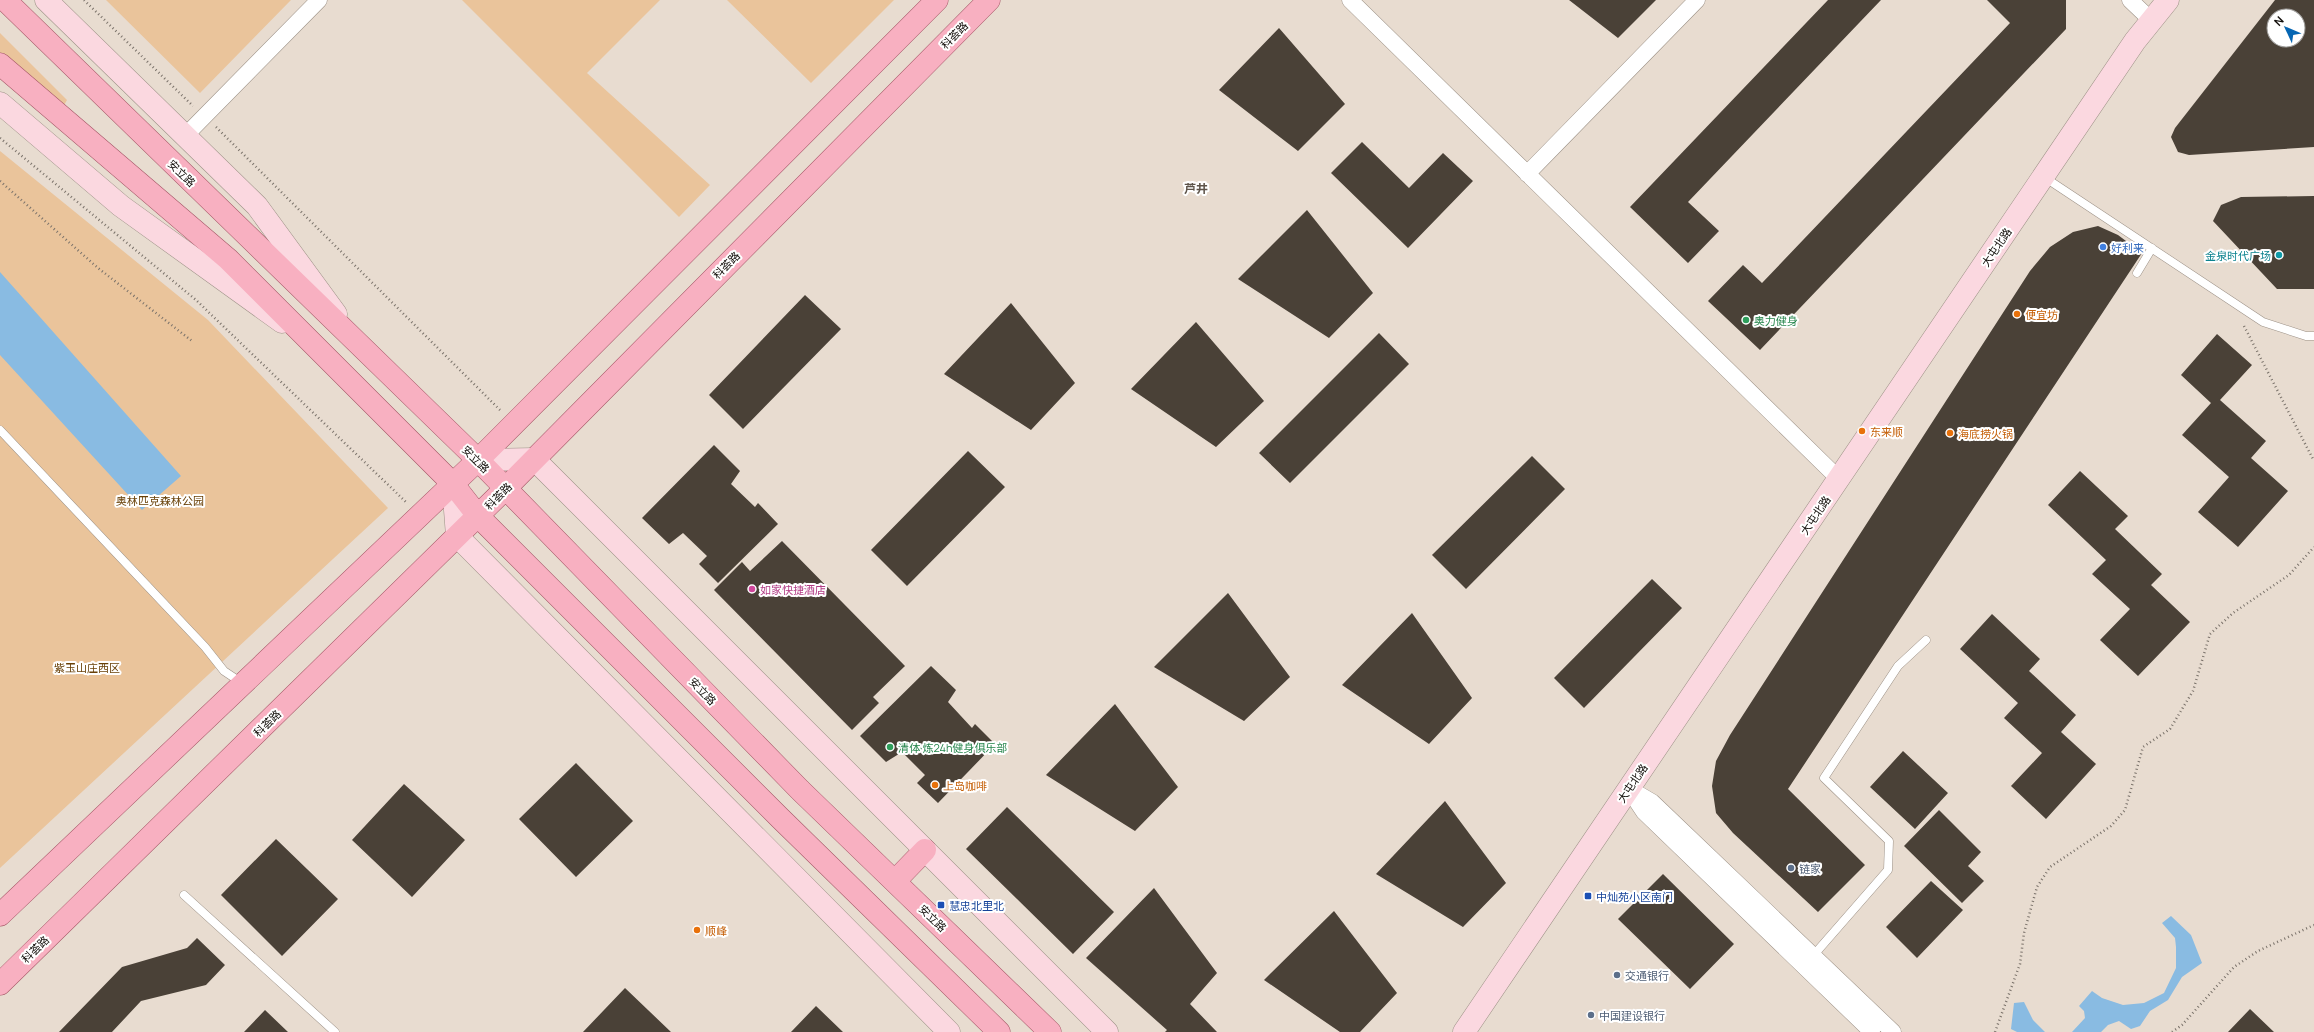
<svg xmlns="http://www.w3.org/2000/svg" width="2314" height="1032" font-family="Manrope,'Noto Sans SC',sans-serif">
	<style>
		.green { fill: #eac49b }
		.water { fill: #89bbe2 }
		.building { fill: #4a4137; fill-rule: evenodd }
		.lines { fill: none; stroke-linecap: round; stroke-linejoin: round }
		.lane-casing { stroke: #9c9186; stroke-width: 9 }
		.street-casing { stroke: #9c9186; stroke-width: 17 }
		.secondary-casing { stroke: #9c9186; stroke-width: 23 }
		.primary-casing { stroke: #a45666; stroke-width: 23 }
		.path { stroke: #7a726a; stroke-width: 2.5; stroke-dasharray: 1 3; stroke-linecap: butt }
		.lane { stroke: #fff; stroke-width: 8 }
		.street { stroke: #fff; stroke-width: 16 }
		.secondary { stroke: #fbd8e0; stroke-width: 22 }
		.primary { stroke: #f8b0c1; stroke-width: 22 }
		.shop-dot { fill: #3f7fe0; stroke: #fff; stroke-width: 1.5 }
		.culture-dot { fill: #0f9aa8; stroke: #fff; stroke-width: 1.5 }
		.food-dot { fill: #e8710a; stroke: #fff; stroke-width: 1.5 }
		.leisure-dot { fill: #2e9e5b; stroke: #fff; stroke-width: 1.5 }
		.hotel-dot { fill: #d1479c; stroke: #fff; stroke-width: 1.5 }
		.service-dot { fill: #5c6f8a; stroke: #fff; stroke-width: 1.5 }
		.transit-dot { fill: #1a4fb4; stroke: #fff; stroke-width: 1.5 }
		.labels { text-anchor: middle; dominant-baseline: central; stroke-width: 4; stroke-linejoin: round; paint-order: stroke }
		.street-label { font-size: 11px; fill: #120e0a; stroke: #fff }
		.shop-label { font-size: 11px; fill: #366cbe; stroke: #fff; text-anchor: start }
		.culture-label { font-size: 11px; fill: #0d838f; stroke: #fff; text-anchor: end }
		.food-label { font-size: 11px; fill: #c56008; stroke: #fff; text-anchor: start }
		.leisure-label { font-size: 11px; fill: #27864d; stroke: #fff; text-anchor: start }
		.park-label { font-size: 11px; fill: #694108; stroke: #fff }
		.hotel-label { font-size: 11px; fill: #b23c85; stroke: #fff; text-anchor: start }
		.service-label { font-size: 11px; fill: #4e5e75; stroke: #fff; text-anchor: start }
		.transit-label { font-size: 11px; fill: #164399; stroke: #fff; text-anchor: start }
		.neighbourhood-label { font-size: 12px; font-weight: bold; fill: #5e544a; stroke: #fff }
	</style>
	<rect width="100%" height="100%" fill="#e8dcd0"/>
	<path class="green" d="M106 0H291L200 93Z
		M462 0H660L587 73 710 185 679 217Z
		M727 0H894L811 83Z
		M0 33 67 100 62 109 0 66Z
		M0 151 208 320 388 508 0 868Z"/>
	<path class="water" d="M0 272 181 476 142 510 0 355Z
		M2171 916 2191 935 2202 963 2182 977 2168 1000 2150 1011 2140 1026 2131 1029 2119 1021 2108 1025 2101 1032H2072L2085 1018 2084 1011 2079 1006 2092 991 2102 998 2123 1005 2144 1003 2164 993 2176 968V947L2175 938 2162 923Z
		M2024 1002 2033 1020 2045 1032H2017L2011 1029 2014 1003Z"/>
	<path class="building" d="M1569 0H1656L1618 38Z
		M1828 0H1881L1688 202 1719 231 1688 263 1630 207Z
		M1987 0H2066V29L1760 350 1708 301 1743 265 1762 283 2010 23Z
		M2275 0H2314V147L2189 155 2178 152 2171 137 2175 128ZM2274 16H2298V40H2274Z
		M1279 28 1345 104 1298 151 1219 90Z
		M1362 142 1409 188 1443 153 1473 181 1408 248 1331 173Z
		M2314 196V289H2277L2213 221 2221 205 2241 197Z
		M1307 210 1373 293 1329 338 1238 279Z
		M2098 226 2118 235 2142 253 1788 789 1865 865 1818 912 1733 833 1716 813 1712 786 1716 761 1730 735 2030 271 2050 247 2073 232Z
		M805 295 841 329 743 429 709 395Z
		M1011 303 1075 383 1031 430 944 374Z
		M1196 322 1264 401 1216 447 1131 389Z
		M1379 333 1409 364 1290 483 1259 453Z
		M2217 334 2252 365 2220 400 2266 441 2251 458 2288 491 2238 547 2198 512 2229 477 2182 435 2211 403 2181 375Z
		M714 445 740 471 731 484 755 507 758 503 778 524 718 583 699 564 707 556 683 533 669 544 642 518Z
		M968 451 1005 487 907 586 871 550Z
		M1532 456 1565 489 1466 589 1432 555Z
		M2080 471 2128 516 2115 529 2162 574 2151 585 2190 622 2138 676 2100 640 2130 609 2092 574 2106 560 2048 505Z
		M782 541 905 666 873 697 879 703 852 730 714 590 742 562 750 571Z
		M1652 579 1682 608 1584 708 1554 678Z
		M1228 593 1290 677 1244 721 1154 667Z
		M1412 613 1472 698 1429 744 1342 685Z
		M1992 614 2040 659 2029 671 2076 715 2061 732 2096 764 2046 819 2011 786 2042 753 2004 718 2018 703 1960 649Z
		M931 666 956 690 948 702 972 728 975 724 995 744 938 803 917 783 925 775 902 752 886 762 860 736Z
		M1115 704 1178 787 1135 831 1046 775Z
		M1903 751 1948 793 1915 829 1870 787Z
		M576 763 633 821 576 877 519 819Z
		M404 784 465 840 412 897 352 840Z
		M1445 801 1506 883 1463 927 1376 874Z
		M1007 807 1114 912 1073 954 966 849Z
		M1939 810 1981 852 1968 866 1984 881 1962 903 1904 846Z
		M276 839 338 899 282 956 221 895Z
		M1663 874 1734 944 1690 989 1618 919Z
		M1931 881 1963 910 1917 958 1886 927Z
		M1154 888 1217 973 1190 1004 1217 1032H1165L1167 1030 1086 958Z
		M1334 911 1397 993 1360 1032H1340L1264 980Z
		M197 938 225 965 206 985 141 1001 112 1032H59L122 967 187 948Z
		M625 988 671 1032H583Z
		M816 1006 843 1032H791Z
		M2250 1009 2274 1032H2228Z
		M265 1010 288 1032H244Z"/>
	<g class="lines">
		<defs>
			<path id="lane" d="M2044 177 2263 322 2306 336H2314
				M2137 273 2152 248
				M0 430 205 647 224 671 242 683
				M184 895 335 1032
				M1812 957 1888 870 1889 841 1824 778 1898 666 1926 640"/>
			<path id="street" d="M1350 0 1839 479
				M2130 0 2152 21
				M185 136 319 0
				M1527 174 1697 0
				M1628 788 1652 802 1893 1032
				M1630 791 1644 812 1872 1032"/>
			<path id="secondary" d="M46 0 257 206 336 314
				M0 103 121 206 282 322
				M478 460 534 459 1107 1032
				M453 484 457 536 949 1032
				M1464 1032 2135 41 2168 0"/>
			<path id="primary" d="M5 0 478 460 800 790 1050 1032
				M0 64 228 259 453 484 478 516 780 818 999 1032
				M895 881 925 850
				M0 915 478 460 937 0
				M0 984 505 489 989 0"/>
		</defs>
		<use href="#lane" class="lane-casing"/>
		<use href="#street" class="street-casing"/>
		<use href="#secondary" class="secondary-casing"/>
		<use href="#primary" class="primary-casing"/>
		<path class="path" d="M84 0 193 106
			M216 127 500 410
			M0 138 196 300 406 502
			M0 181 98 268 192 341
			M2244 326 2314 461
			M1995 1032 2020 964 2024 933 2037 887 2050 867 2111 826 2125 810 2143 747 2170 729 2193 691 2210 634 2233 613 2289 575 2314 547
			M2172 1032 2182 1025 2234 967 2258 951 2314 925"/>
		<use href="#lane" class="lane"/>
		<use href="#street" class="street"/>
		<use href="#secondary" class="secondary"/>
		<use href="#primary" class="primary"/>
	</g>
	<circle class="shop-dot" cx="2103" cy="247" r="4"/>
	<circle class="culture-dot" cx="2279" cy="255" r="4"/>
	<g class="food-dot">
		<circle cx="2017" cy="314" r="4"/>
		<circle cx="1862" cy="431" r="4"/>
		<circle cx="1950" cy="433" r="4"/>
		<circle cx="935" cy="785" r="4"/>
		<circle cx="697" cy="930" r="4"/>
	</g>
	<g class="leisure-dot">
		<circle cx="1746" cy="320" r="4"/>
		<circle cx="890" cy="747" r="4"/>
	</g>
	<circle class="hotel-dot" cx="752" cy="589" r="4"/>
	<g class="service-dot">
		<circle cx="1791" cy="868" r="4"/>
		<circle cx="1617" cy="975" r="4"/>
		<circle cx="1591" cy="1015" r="4"/>
	</g>
	<g class="transit-dot">
		<rect x="1584" y="892" width="8" height="8" rx="2"/>
		<rect x="937" y="901" width="8" height="8" rx="2"/>
	</g>
	<g class="labels">
		<g class="street-label">
			<text transform="translate(954 35) rotate(-45)">科荟路</text>
			<text transform="translate(182 173) rotate(44)">安立路</text>
			<text transform="translate(1996 247) rotate(-56)">大屯北路</text>
			<text transform="translate(726 265) rotate(-45)">科荟路</text>
			<text transform="translate(476 459) rotate(45)">安立路</text>
			<text transform="translate(498 496) rotate(-45)">科荟路</text>
			<text transform="translate(1815 515) rotate(-56)">大屯北路</text>
			<text transform="translate(703 691) rotate(46)">安立路</text>
			<text transform="translate(267 723) rotate(-44)">科荟路</text>
			<text transform="translate(1632 783) rotate(-56)">大屯北路</text>
			<text transform="translate(933 918) rotate(44)">安立路</text>
			<text transform="translate(35 949) rotate(-44)">科荟路</text>
		</g>
		<g class="shop-label">
			<text x="2111" y="247">好利来</text>
		</g>
		<g class="culture-label">
			<text x="2271" y="255">金泉时代广场</text>
		</g>
		<g class="food-label">
			<text x="2025" y="314">便宜坊</text>
			<text x="1870" y="431">东来顺</text>
			<text x="1958" y="433">海底捞火锅</text>
			<text x="943" y="785">上岛咖啡</text>
			<text x="705" y="930">顺峰</text>
		</g>
		<g class="leisure-label">
			<text x="1754" y="320">奥力健身</text>
			<text x="898" y="747">清体·炼24h健身俱乐部</text>
		</g>
		<g class="park-label">
			<text x="160" y="500">奥林匹克森林公园</text>
			<text x="87" y="667">紫玉山庄西区</text>
		</g>
		<g class="hotel-label">
			<text x="760" y="589">如家快捷酒店</text>
		</g>
		<g class="service-label">
			<text x="1799" y="868">链家</text>
			<text x="1625" y="975">交通银行</text>
			<text x="1599" y="1015">中国建设银行</text>
		</g>
		<g class="transit-label">
			<text x="1596" y="896">中灿苑小区南门</text>
			<text x="949" y="905">慧忠北里北</text>
		</g>
		<g class="neighbourhood-label">
			<text x="1196" y="188">芦井</text>
		</g>
	</g>
	<g transform="translate(2286 28) rotate(314)"><circle r="19" fill="#ffffff" stroke="#a09f9d"/>
	<path d="M0-3L7 15L0 10L-7 15Z" fill="#0666b3"/>
	<text y="-6" font-size="11" font-weight="bold" text-anchor="middle" fill="#120e0a">N</text>
	</g>
</svg>
